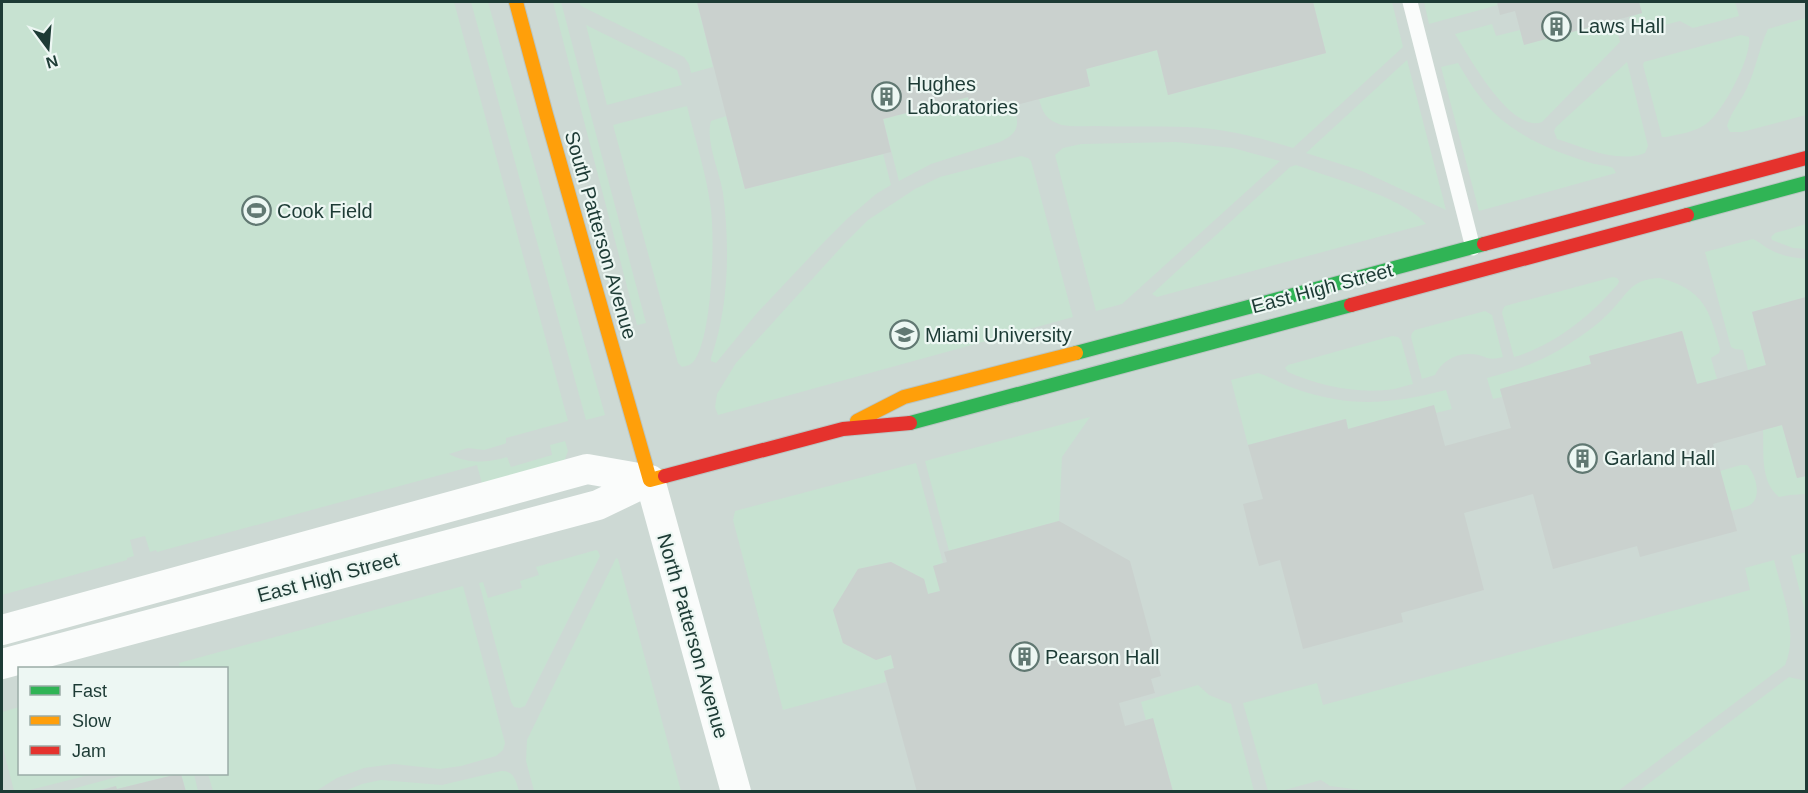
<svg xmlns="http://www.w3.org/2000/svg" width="1808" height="793" font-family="Helvetica,sans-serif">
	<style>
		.built { fill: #cdd9d4; fill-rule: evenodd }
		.green { fill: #c7e2d1 }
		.building { fill: #cad1ce }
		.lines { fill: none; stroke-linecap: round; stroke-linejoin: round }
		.fast-casing { stroke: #bac5c2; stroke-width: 16 }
		.slow-casing { stroke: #bac5c2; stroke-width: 16 }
		.jam-casing { stroke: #bac5c2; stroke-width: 16 }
		.lane { stroke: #fafcfb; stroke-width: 15 }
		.street { stroke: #fafcfb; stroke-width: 30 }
		.fast { stroke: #30b455; stroke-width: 14 }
		.slow { stroke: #ff9f0a; stroke-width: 14 }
		.jam { stroke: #e5322d; stroke-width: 14 }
		.labels { text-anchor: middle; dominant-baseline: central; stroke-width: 4.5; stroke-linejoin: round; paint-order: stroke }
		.poi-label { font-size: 20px; fill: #1d3b35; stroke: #edf7f3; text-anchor: start }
		.street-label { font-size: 20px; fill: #1d3b35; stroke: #edf7f3 }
	</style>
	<rect width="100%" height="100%" fill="#e0e8e4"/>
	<path class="built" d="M2 2H1806V791L2 792ZM20 668H226V774H20Z"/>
	<path class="green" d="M2 2H454L568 421 506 438V443L504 444 484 450 468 448 449 454C468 464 487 463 507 457L511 467 552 455 550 445 565 441 568 451 562 467 484 491 477 465 157 552 156 550 150 552 145 536 130 540 134 556 127 558V560L2 595Z
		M471 2H488L605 415 586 420Z
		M553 2H561L646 323 637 325Z
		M579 2H697L713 67 691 73 689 64 684 57 581 6Z
		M1313 2H1392L1403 47 1293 148C1258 137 1223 128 1186 127 1155 126 1124 127 1094 126 1084 126 1072 127 1062 125 1046 120 1043 113 1039 99L1090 86 1086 69 1157 50 1168 95 1326 53Z
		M1424 2H1497L1498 5 1429 24Z
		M1639 2H1735L1739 16 1693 28 1680 21 1665 25 1644 23 1631 25 1629 17 1642 13Z
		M1806 18V115L1742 132H1730L1727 126C1731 112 1741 101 1747 88 1756 69 1759 48 1768 29Z
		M1614 21 1620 42 1542 122C1511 134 1468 55 1455 34L1492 24 1496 36 1520 30 1524 44Z
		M586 25 677 70 682 85 607 105Z
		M1741 35 1749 37C1752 57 1723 112 1706 124 1695 132 1680 134 1666 137H1662L1643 65 1644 62Z
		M1407 60 1446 210 1362 171 1306 153Z
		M1627 62 1648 146 1645 153C1617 164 1583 147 1557 139L1554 131 1556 127Z
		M1458 63C1468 80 1479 98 1493 112 1520 138 1555 152 1591 163 1598 165 1606 165 1613 168L1616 173 1479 211 1441 67Z
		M968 97 973 116 1014 105C1019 125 1020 132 1000 142L931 164 899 181 883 119Z
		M687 106C695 140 707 175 711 210 715 241 712 337 694 361 691 365 686 366 682 367L678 363 613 125Z
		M726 116 745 189 883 154 891 185 876 194 848 218 824 242 757 313 716 363 711 361V358C729 307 730 246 723 193 720 172 705 142 711 121Z
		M1176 142 1233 148 1280 161 1122 304 1096 311 1055 155 1063 148 1081 144Z
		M1021 156 1028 158 1031 161 1073 317 718 415 715 407 717 394 736 363 845 243 868 220 915 189 940 177Z
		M1296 165C1329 177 1405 198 1426 224L1157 297 1152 294 1290 167Z
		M1806 224V249L1793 248 1772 240 1771 237 1775 233Z
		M1753 239C1760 242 1764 247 1771 250 1781 256 1795 258 1806 259V297L1752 312 1766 365 1748 370 1743 350 1735 349 1731 347 1705 252Z
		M1613 277 1617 278 1619 281 1618 284C1590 316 1555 345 1514 357L1502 313 1503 309 1505 306Z
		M1660 278C1704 290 1709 309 1720 349L1719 353 1711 358 1717 379 1697 384 1682 331 1590 356 1591 364 1500 389 1502 397 1493 399 1487 378C1517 370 1543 361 1569 344 1583 335 1597 325 1609 313 1628 294 1630 279 1660 278Z
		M1485 311 1492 315 1503 357C1485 362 1486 354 1470 354 1455 353 1441 362 1435 375L1422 379 1411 337 1412 333 1415 330Z
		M1392 336 1398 337 1401 340 1413 384C1404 386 1394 390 1385 390 1354 393 1316 385 1288 372L1285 368 1288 365Z
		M1258 373C1272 377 1283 385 1296 389 1350 408 1392 404 1446 390L1452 409 1436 413 1434 406 1348 429 1345 419 1248 445 1231 380Z
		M1090 417 1062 457 1059 521 949 551 925 461Z
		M1782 425 1797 478 1806 476V494L1790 495 1779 497C1760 481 1764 454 1763 430Z
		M916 463 943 563 934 566 940 591 928 594 924 579 891 562 858 569 834 610 843 643 876 660 891 655 894 668 884 671 886 682 783 710 733 520 735 511Z
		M1741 465H1747C1755 473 1763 497 1750 505 1745 508 1737 509 1731 511L1720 471Z
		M596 550 598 551 600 556 525 706 520 708 514 707 511 702 479 583 483 582 488 598 522 588 520 581 539 575 536 567Z
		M1806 552V616L1791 556Z
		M616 558 618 559 681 791H534L526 761 527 740Z
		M1774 560C1782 593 1799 632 1785 665L1618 791 1375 792 1330 786 1321 780 1281 791H1268L1243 703 1317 683 1323 705 1750 590 1745 568Z
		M463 586 505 743 503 750 496 756 461 766 440 769 394 764 364 768 337 778 316 791H213L208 774H226V668H180L179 663Z
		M1789 677 1806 681V791H1639Z
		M1198 685 1209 695 1231 704 1254 791H1173L1153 719 1146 720 1141 702Z
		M19 707 20 774H93L26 791H14L2 744V712Z
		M501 771C514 770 516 781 519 791H345L362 784 381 780 442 785Z
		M128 774H178L117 789 115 786 94 791 61 792Z
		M181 774H194L198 791H186Z"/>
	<path class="building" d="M697 2H1313L1326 53 1168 95 1157 50 1086 69 1090 86 973 116 968 97 883 119 891 152 745 189Z
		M1497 2H1639L1642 13 1524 45 1515 11 1500 15Z
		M1806 297V476L1797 478 1782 425 1713 444 1737 531 1640 557 1637 546 1553 569 1533 494 1464 513 1484 590 1401 613 1403 622 1303 649 1280 560 1259 566 1251 537 1243 504 1263 499 1248 445 1346 419 1348 429 1434 405 1445 446 1511 428 1500 389 1591 364 1589 356 1682 331 1697 384 1717 379 1766 365 1752 312Z
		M1059 521 1130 561 1161 676 1151 679 1155 693 1119 703 1125 726 1153 718 1173 792H917L884 671 894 668 891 655 876 660 843 643 833 610 858 569 891 562 924 579 928 594 940 591 933 566 947 562 944 552Z
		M178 774H181L186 792H97L116 786 117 789Z"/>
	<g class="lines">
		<defs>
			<path id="fast" d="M1687 215 1806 183
				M1076 353 1484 244
				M910 423 1351 305"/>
			<path id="slow" d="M516 2 546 114 650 480 665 476
				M857 421 904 397 1076 353"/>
			<path id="jam" d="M1484 244 1806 158
				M1351 305 1687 215
				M665 476 843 429 910 423"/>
		</defs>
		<use href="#fast" class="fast-casing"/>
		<use href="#slow" class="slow-casing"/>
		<use href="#jam" class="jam-casing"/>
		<path class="lane" d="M1410 2 1473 248"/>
		<path class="street" d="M650 480 736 792
			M2 630 587 469 650 480
			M2 664 598 505 650 480"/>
		<use href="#fast" class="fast"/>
		<use href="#slow" class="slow"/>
		<use href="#jam" class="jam"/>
	</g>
	<defs>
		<symbol id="building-ring" viewBox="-11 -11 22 22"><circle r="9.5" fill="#edf7f3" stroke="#617872" stroke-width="1.5"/><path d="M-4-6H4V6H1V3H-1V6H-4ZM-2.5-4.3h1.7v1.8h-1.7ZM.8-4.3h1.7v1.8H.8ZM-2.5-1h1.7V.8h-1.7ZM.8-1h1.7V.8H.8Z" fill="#617872"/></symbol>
		<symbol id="stadium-ring" viewBox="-11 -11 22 22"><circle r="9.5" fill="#edf7f3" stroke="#617872" stroke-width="1.5"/><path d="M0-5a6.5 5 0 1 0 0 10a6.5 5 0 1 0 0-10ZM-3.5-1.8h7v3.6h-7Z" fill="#617872"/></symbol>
		<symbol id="university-ring" viewBox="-11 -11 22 22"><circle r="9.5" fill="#edf7f3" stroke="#617872" stroke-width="1.5"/><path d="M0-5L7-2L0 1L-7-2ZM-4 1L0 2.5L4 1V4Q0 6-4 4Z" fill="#617872"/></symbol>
	</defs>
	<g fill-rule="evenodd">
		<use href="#building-ring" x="1540" y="10" width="33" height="33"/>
		<use href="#building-ring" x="870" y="80" width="33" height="33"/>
		<use href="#stadium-ring" x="240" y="194" width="33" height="33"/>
		<use href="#university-ring" x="888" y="318" width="33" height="33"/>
		<use href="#building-ring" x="1566" y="442" width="33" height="33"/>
		<use href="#building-ring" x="1008" y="640" width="33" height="33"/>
	</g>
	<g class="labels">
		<g class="poi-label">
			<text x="1578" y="26">Laws Hall</text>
			<text x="907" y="84">Hughes<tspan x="907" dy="23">Laboratories</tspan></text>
			<text x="277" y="211">Cook Field</text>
			<text x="925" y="335">Miami University</text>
			<text x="1604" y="458">Garland Hall</text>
			<text x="1045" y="657">Pearson Hall</text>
		</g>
		<g class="street-label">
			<text transform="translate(601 235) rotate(74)">South Patterson Avenue</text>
			<text transform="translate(1322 288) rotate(-15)">East High Street</text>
			<text transform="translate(328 577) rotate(-15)">East High Street</text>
			<text transform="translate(693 636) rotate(74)">North Patterson Avenue</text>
		</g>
	</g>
	<rect width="1808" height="793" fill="none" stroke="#1d3b35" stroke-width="6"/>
	<rect x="18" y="667" width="210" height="108" fill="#edf7f3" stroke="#9aaca7" stroke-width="1.5"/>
	<rect x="30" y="686" width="30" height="9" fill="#30b455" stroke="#9aaca7" stroke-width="1.5"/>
	<text x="72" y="697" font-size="18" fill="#1d3b35">Fast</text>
	<rect x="30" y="716" width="30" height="9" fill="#ff9f0a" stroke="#9aaca7" stroke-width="1.5"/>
	<text x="72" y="727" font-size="18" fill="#1d3b35">Slow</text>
	<rect x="30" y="746" width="30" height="9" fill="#e5322d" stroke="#9aaca7" stroke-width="1.5"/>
	<text x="72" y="757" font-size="18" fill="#1d3b35">Jam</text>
	<g transform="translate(48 48) rotate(164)" stroke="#edf7f3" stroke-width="4.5" paint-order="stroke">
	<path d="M0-4.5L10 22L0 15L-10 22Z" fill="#1d3b35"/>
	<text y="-9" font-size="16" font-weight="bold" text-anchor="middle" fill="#1d3b35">N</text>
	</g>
</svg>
